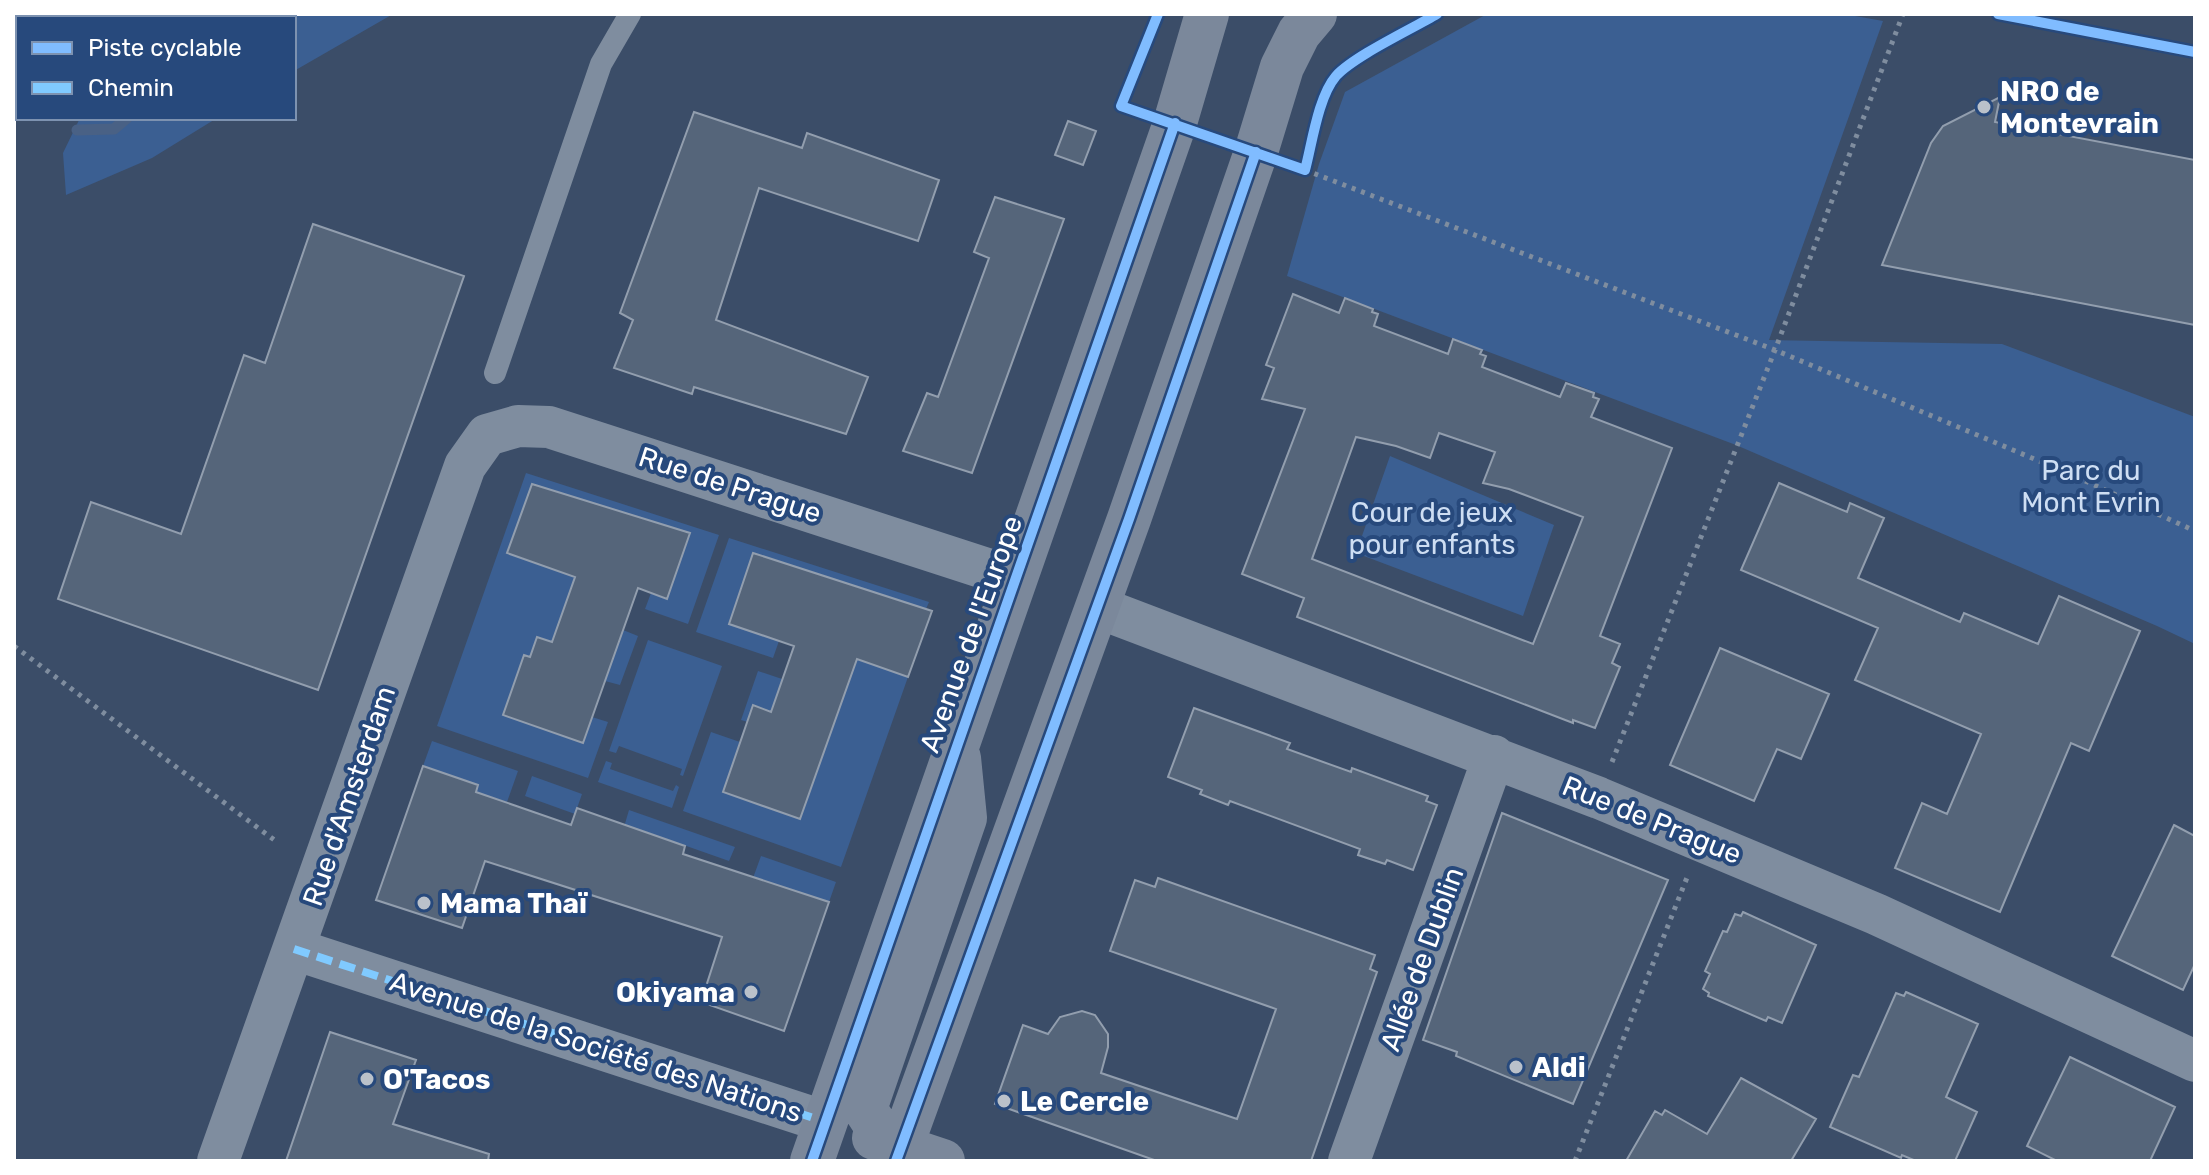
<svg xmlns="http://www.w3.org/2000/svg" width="2209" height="1175" font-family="Rubik,sans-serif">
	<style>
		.green { fill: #3b5f92 }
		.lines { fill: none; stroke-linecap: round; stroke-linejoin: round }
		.stream { stroke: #496185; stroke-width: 11 }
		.building { fill: #55657a; stroke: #929eae; stroke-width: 2; fill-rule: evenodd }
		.path { stroke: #7f8d9f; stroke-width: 5; stroke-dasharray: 4 6; stroke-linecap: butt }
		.lane { stroke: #7f8d9f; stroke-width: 22 }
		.street { stroke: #7f8d9f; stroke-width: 42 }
		.secondary { stroke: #7b889b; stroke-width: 44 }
		.rail { stroke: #818d9f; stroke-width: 6; stroke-dasharray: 14 6; stroke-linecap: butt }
		.quiet { stroke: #80caff; stroke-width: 8; stroke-dasharray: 16 8; stroke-linecap: butt }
		.cycleway-casing { stroke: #27497c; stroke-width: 15 }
		.cycleway { stroke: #80bcff; stroke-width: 10 }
		.poi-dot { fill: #bac1ca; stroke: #27497c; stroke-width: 3 }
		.labels { text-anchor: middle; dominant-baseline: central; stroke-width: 8; stroke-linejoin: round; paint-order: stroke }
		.poi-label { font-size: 28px; font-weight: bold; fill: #fff; stroke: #27497c; text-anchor: start }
		.park-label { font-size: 28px; fill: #cedef3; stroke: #27497c }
		.street-label { font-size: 28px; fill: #fff; stroke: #27497c }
	</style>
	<rect width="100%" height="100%" fill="#3b4d68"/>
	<path class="green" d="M148 14H393L294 71V18H145Z
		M1487 14H1844L1883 21 1769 340 2002 344 2195 417V644L2157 626 1736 445 1287 276 1319 164 1345 92Z
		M80 118H217L152 158 66 195 63 153Z
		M1390 456 1554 525 1523 616 1356 553Z
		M526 473 719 535 688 624 645 609 651 593 667 599 689 533 532 484 508 553 575 577 552 642 537 637 530 657 524 655 503 714 583 743 592 717 608 722 588 778 437 726Z
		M729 538 929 602 926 609 754 553 729 623 779 641 773 658 696 632Z
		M623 630 638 636 620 685 605 681Z
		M648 640 722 666 683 776 680 775 682 769 619 746 616 753 609 751Z
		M855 658 908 677 841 867 683 811 711 732 740 742 723 792 800 819Z
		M758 671 782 679 771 712 754 706 748 722 741 720Z
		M432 741 518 771 507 802 476 792 478 785 423 766Z
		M606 761 612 763 610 769 673 791 676 785 679 787 672 808 598 782Z
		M532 776 582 794 575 814 525 796Z
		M629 810 735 847 729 861 641 830 624 827Z
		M761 856 836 882 829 902 753 878Z"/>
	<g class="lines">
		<path class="stream" d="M246 18 251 14
			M77 130 114 129 127 118"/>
	</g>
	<path class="building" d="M2000 97 1995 122 2195 160V325L1882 265 1931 143 1943 126Z
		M694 112 802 148 807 133 939 180 918 241 759 188 716 320 868 377 846 434 694 387 692 394 614 368 633 320 620 313Z
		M1068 121 1096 131 1083 165 1055 155Z
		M995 197 1064 219 972 473 903 451 927 393 938 397 989 258 974 252Z
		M313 224 464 276 318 690 58 599 91 502 181 534 244 355 265 363Z
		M1293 294 1339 313 1345 298 1373 309 1372 312 1378 314 1374 326 1448 354 1453 339 1482 350 1480 354 1486 356 1482 367 1560 397 1566 383 1594 393 1593 397 1599 399 1591 417 1672 448 1600 636 1620 644 1612 663 1620 667 1595 728 1573 720V723L1297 617 1304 598 1242 574 1305 409 1262 399 1274 368 1266 365ZM1439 433 1495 452 1483 483 1509 489 1583 517 1533 644 1312 559 1356 437 1396 446 1430 458Z
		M1779 483 1847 512 1850 503 1884 518 1858 578 1960 622 1964 613 2038 644 2059 596 2140 631 2089 751 2071 743 2000 912 1895 868 1922 803 1947 814 1981 734 1855 680 1878 628 1741 570Z
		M532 484 690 533 667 599 638 588 583 743 503 715 524 655 530 657 537 637 552 642 575 577 507 553Z
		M753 553 932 611 908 677 857 659 800 819 723 792 753 705 771 712 794 646 729 624Z
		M1720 648 1829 694 1801 759 1777 749 1754 801 1670 765Z
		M1194 708 1290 743 1287 749 1351 772 1352 768 1428 796 1426 801 1437 805 1413 870 1387 860 1385 864 1358 855 1360 849 1230 801 1228 805 1200 794 1202 790 1168 777Z
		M423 766 478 785 476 792 571 825 577 808 685 846 683 854 829 902 784 1031 701 1002 722 937 485 861 462 928 376 900Z
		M1502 813 1668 880 1573 1104 1456 1056 1457 1052 1423 1040Z
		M2174 825 2195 836V964L2183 990 2112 956Z
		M1158 878 1375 955 1370 969 1377 972 1311 1161H1157L995 1104 1023 1025 1048 1034 1060 1017 1082 1011 1095 1015 1108 1034V1047L1101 1073 1237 1119 1276 1009 1110 951 1135 880 1155 887Z
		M1743 912 1816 945 1782 1023 1768 1017 1766 1021 1708 996 1709 993 1703 989 1710 974 1705 971 1723 931 1727 932 1735 914 1741 916Z
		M1906 992 1978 1024 1946 1097 1977 1112 1955 1161H1916L1902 1155 1901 1158 1830 1127 1853 1075 1859 1077 1896 993 1904 996Z
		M330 1032 416 1060 393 1124 489 1154 488 1161H286Z
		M2070 1057 2175 1107 2150 1161H2057L2027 1146Z
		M1741 1078 1816 1119 1791 1161H1626L1655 1111 1662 1115 1665 1110 1707 1134Z"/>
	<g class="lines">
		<path class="path" d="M1305 170 1775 350 2070 474 2195 531
			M14 646 277 842
			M1612 762 1775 350 1903 14
			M1575 1161 1688 875"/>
		<path class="lane" d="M495 373 601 64 630 14"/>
		<path class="street" d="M1097 607 1599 798 1876 914 2195 1061
			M294 949 826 1122
			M218 1161 465 466 487 435 518 426 549 427 1015 578
			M1349 1161 1494 756"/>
		<path class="secondary" d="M874 1138 943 1161
			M887 1143 865 1109 965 818 959 758
			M812 1161 1175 123 1207 14
			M896 1161 1129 519 1256 152 1282 67 1299 33 1315 14"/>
		<path class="rail" d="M14 16 15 14
			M38 18 40 14
			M14 66 18 58"/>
		<path class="quiet" d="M294 949 826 1122"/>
		<defs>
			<path id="cycleway" d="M1158 14 1121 106 1305 170C1312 144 1318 97 1336 76 1354 56 1412 29 1437 14
				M1998 14 2195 52
				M812 1161 1175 123
				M896 1161 1129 519 1256 152"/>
		</defs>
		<use href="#cycleway" class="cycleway-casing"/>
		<use href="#cycleway" class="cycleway"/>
	</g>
	<g class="poi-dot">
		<circle cx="1984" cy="107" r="8"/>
		<circle cx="424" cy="903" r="8"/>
		<circle cx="751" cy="992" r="8"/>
		<circle cx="1516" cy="1067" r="8"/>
		<circle cx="367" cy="1079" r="8"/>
		<circle cx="1004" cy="1101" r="8"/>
	</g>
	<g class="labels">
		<g class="poi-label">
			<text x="2000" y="91">NRO de<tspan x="2000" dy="32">Montevrain</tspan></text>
			<text x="440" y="903">Mama Thaï</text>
			<text x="735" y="992" text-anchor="end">Okiyama</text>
			<text x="1532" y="1067">Aldi</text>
			<text x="383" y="1079">O'Tacos</text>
			<text x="1020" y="1101">Le Cercle</text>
		</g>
		<g class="park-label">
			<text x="2091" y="470">Parc du<tspan x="2091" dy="32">Mont Evrin</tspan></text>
			<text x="1432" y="512">Cour de jeux<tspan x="1432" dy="32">pour enfants</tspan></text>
		</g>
		<g class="street-label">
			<text transform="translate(730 485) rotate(18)">Rue de Prague</text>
			<text transform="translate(971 634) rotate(-70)">Avenue de l'Europe</text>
			<text transform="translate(349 796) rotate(-71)">Rue d'Amsterdam</text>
			<text transform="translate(1652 820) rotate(22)">Rue de Prague</text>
			<text transform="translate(1422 959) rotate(-70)">Allée de Dublin</text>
			<text transform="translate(596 1047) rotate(18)">Avenue de la Société des Nations</text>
		</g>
	</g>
	<rect width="2209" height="1175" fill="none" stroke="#ffffff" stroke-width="32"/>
	<rect x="16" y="16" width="280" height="104" fill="#27497c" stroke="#7d92b0" stroke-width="2"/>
	<rect x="32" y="42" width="40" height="12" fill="#80bcff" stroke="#7d92b0" stroke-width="2"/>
	<text x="88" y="56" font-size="24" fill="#ffffff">Piste cyclable</text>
	<rect x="32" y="82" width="40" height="12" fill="#80caff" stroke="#7d92b0" stroke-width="2"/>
	<text x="88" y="96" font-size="24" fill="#ffffff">Chemin</text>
</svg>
